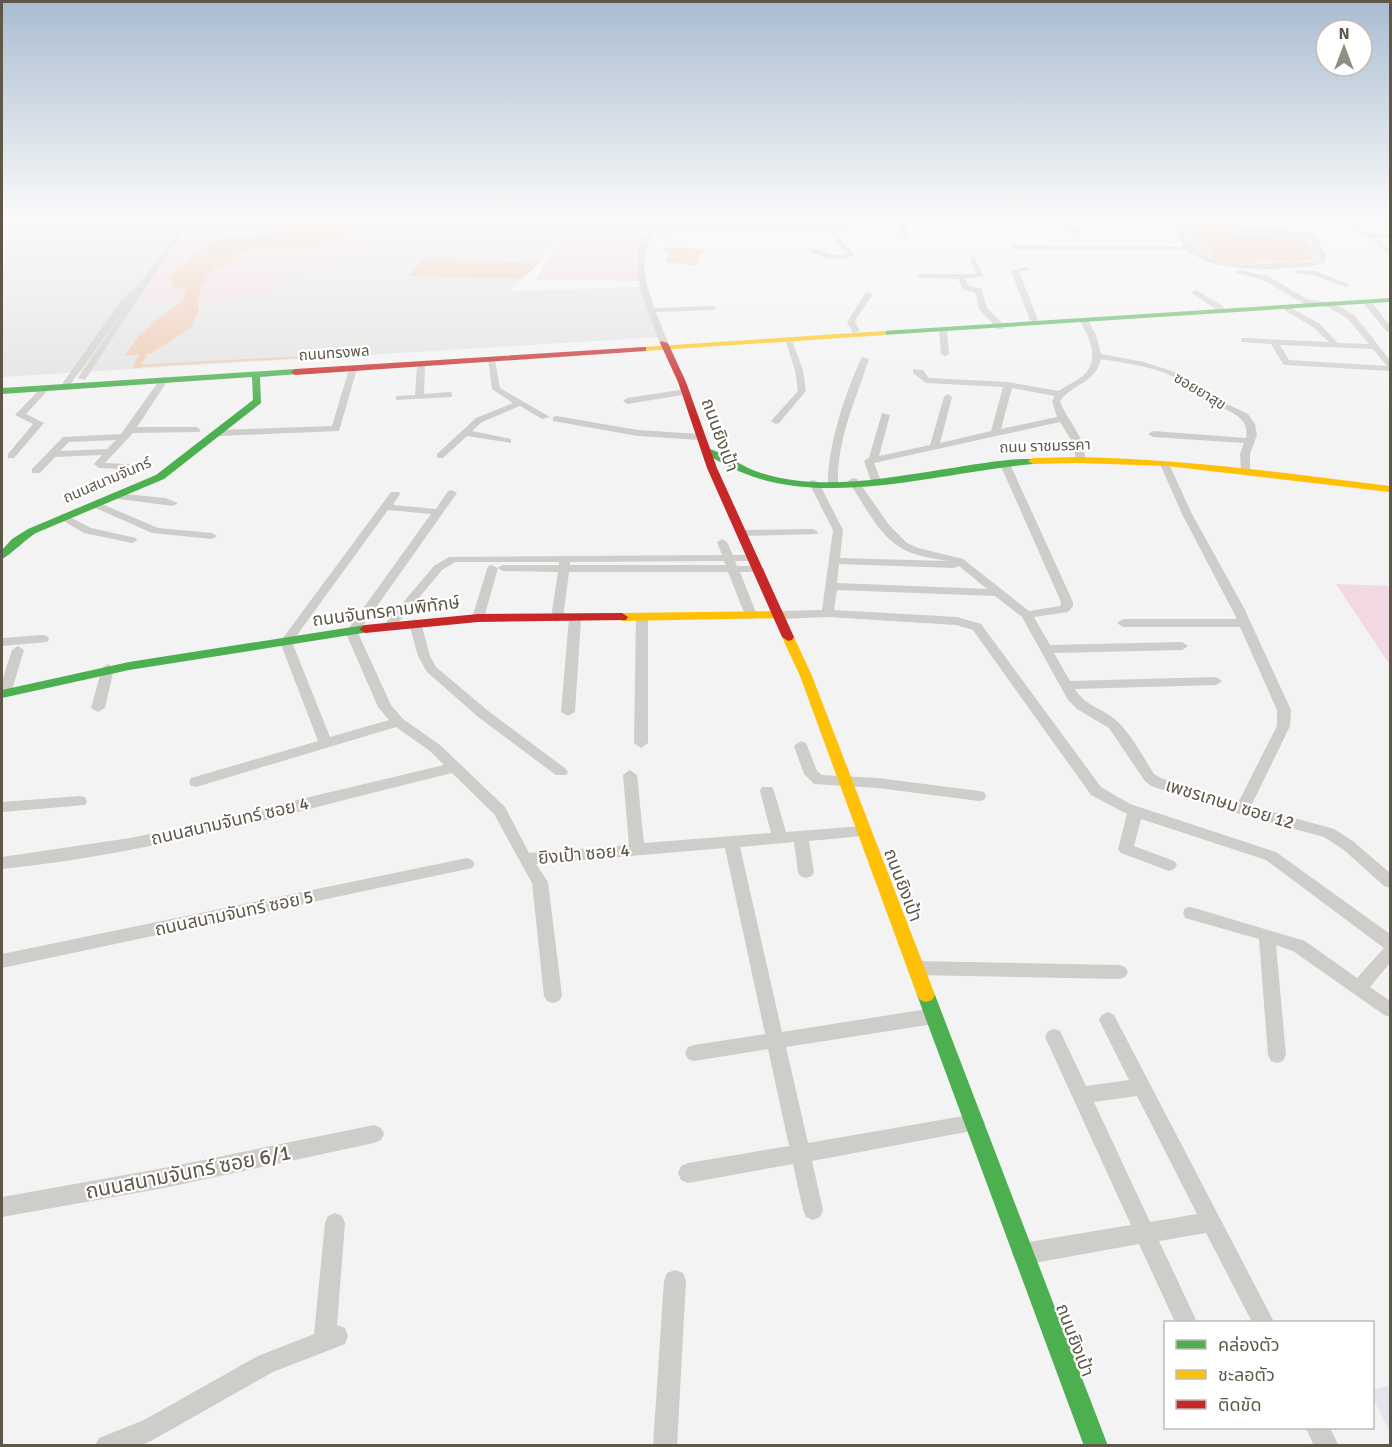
<svg xmlns="http://www.w3.org/2000/svg" width="1392" height="1447" font-family="Signika,'Noto Sans Thai',sans-serif">
	<style>
		.commercial { fill: #e4e5ea }
		.education { fill: #e3e2e1 }
		.green { fill: #f1d8e3 }
		.water { fill: #eec7ae }
		.lines { fill: none; stroke-linecap: round; stroke-linejoin: round }
		.stream { stroke: #eec7ae; stroke-width: 2 }
		.canal { fill: #eec7ae; fill-rule: evenodd }
		.street { fill: #cecdca; fill-rule: evenodd }
		.fast { fill: #4caf50; fill-rule: evenodd }
		.slow { fill: #ffc107; fill-rule: evenodd }
		.jam { fill: #c62828; fill-rule: evenodd }
		.labels { text-anchor: middle; dominant-baseline: central; stroke-width: 4.5; stroke-linejoin: round; paint-order: stroke }
		.far-street-label { font-size: 15px; fill: #5f5849; stroke: #fff }
		.street-label { font-size: 18px; fill: #5f5849; stroke: #fff }
		.near-street-label { font-size: 21px; fill: #5f5849; stroke: #fff }
	</style>
	<rect width="100%" height="100%" fill="#f3f3f3"/>
	<path class="commercial" d="M1390 1386V1432L1372 1397 1373 1389Z"/>
	<path class="education" d="M2 216H533L571 219 541 261 511 290 505 291 644 287 662 337 2 377Z"/>
	<path class="green" d="M196 216H257C269 223 285 221 297 216H442L450 222 370 251 277 279 268 298 136 303 145 292 144 283 179 232Z
		M575 216H899L894 218 895 227 651 235 649 238 642 281 536 280 561 234H576L564 233Z
		M1194 227 1300 234 1313 238 1323 256 1318 263C1286 265 1224 274 1197 254 1190 249 1184 239 1179 232Z
		M1336 584 1390 586V665Z"/>
	<path class="water" d="M371 216H413L366 222 350 228 353 234C348 236 345 239 341 241 336 244 302 249 294 249 268 251 255 240 232 259L233 262 212 270 205 277 208 280 200 285 201 293 197 301 199 311 191 327 152 353 124 356 138 337 155 321 183 300 186 288 172 287 173 283 169 276 177 273 174 271 188 263C189 253 201 250 209 247L207 243 228 237 264 236 315 219H356Z
		M523 216H928L779 218C760 224 741 224 722 220H603Z
		M1206 229 1244 235 1303 238 1308 242 1312 259 1291 262 1262 258C1254 265 1219 266 1212 256 1210 252 1209 246 1205 243 1200 239 1193 239 1189 234L1194 230Z
		M668 247 707 249 700 256 697 266 666 262 669 254 663 250Z
		M423 259 539 263 522 279 408 276Z"/>
	<g class="lines">
		<path class="stream" d="M137 366 359 354"/>
		<path class="canal" d="M151 338 158 340 150 348 140 368H134L133 366 143 347Z"/>
		<path class="street" d="M191 216H197L181 233 85 380 78 378 137 292 67 389H61L60 387 120 302C127 294 136 288 143 279 160 258 172 235 191 216Z
			M966 216H984L956 220 905 223 908 236 905 238 902 236 898 223 828 224 854 255C840 263 822 259 809 250L812 248 831 255 847 254 822 224 779 226 776 224 823 220Z
			M1048 216H1055L1081 233 1076 234Z
			M1106 216H1112L1119 222 1114 223Z
			M1283 216H1297L1319 220 1316 222Z
			M1342 216H1348L1366 233 1390 234V238L1377 237 1390 251V255L1387 254 1370 237 1362 236Z
			M1375 216H1381L1390 224V229Z
			M1179 221 1307 232 1317 238 1327 256 1324 263 1313 266C1278 270 1214 274 1187 250L1013 249 1010 247 1013 245 1184 247 1176 232 1183 225 1177 224ZM1191 226 1305 236 1312 240 1321 256 1319 261C1307 264 1294 263 1282 263 1244 265 1203 271 1182 232Z
			M651 233 654 235C637 257 645 283 655 308L713 306 717 308 713 310 656 312 668 343 664 345 660 343C650 316 619 253 651 233Z
			M970 257H974L984 276 965 279 969 286 981 288 987 308 1004 325V329H998L979 309 975 292 963 290 958 279 921 278 917 276 921 274H976Z
			M1027 267 1031 269 1029 270 1019 272 1038 320 1034 322 1030 320 1011 271Z
			M1239 270 1268 276 1309 300 1333 303 1354 315 1390 360V371L1286 365 1283 364 1271 344 1241 342V338H1244L1329 342 1314 328 1283 309 1282 307 1286 305 1320 324 1338 343 1369 344 1348 319 1328 307 1304 304 1263 280 1237 273 1235 272ZM1280 345 1373 349 1387 366 1289 360Z
			M1297 270 1316 271 1350 285 1346 287 1312 275 1295 273 1293 272Z
			M1196 290 1223 306V310H1217L1193 294 1192 292Z
			M866 292 873 294 856 319 855 322 860 331 853 333 847 322Z
			M1364 300H1370L1390 326V332H1387L1364 304Z
			M1084 319H1087L1096 335 1101 354 1144 362 1181 374 1210 396 1248 414 1255 424 1257 435 1250 454V473L1246 474 1241 471 1240 454 1244 443 1153 437 1148 434 1153 431 1246 438C1251 414 1223 410 1207 401 1196 396 1187 386 1177 379 1158 367 1124 363 1101 359 1096 383 1072 384 1060 401 1066 420 1090 442 1084 462L1076 460 1073 443 1060 422 874 463 880 479 875 482 871 481 864 461 869 458 882 413 890 415 879 456 930 445 944 397 948 394 952 397 940 443 991 431 1003 387 926 383 913 373V369L923 370 929 378 1008 382 1059 391C1065 386 1073 383 1080 378 1101 363 1091 340 1080 321ZM1012 388 1055 396 1052 401 1057 417 1001 429Z
			M943 329 947 331 949 354 945 356 941 354 939 331Z
			M785 339 792 341 803 370 806 391 779 423 776 424 771 421 798 391 795 370Z
			M862 357 869 359C856 399 837 439 838 482L833 485 828 482C828 445 846 390 862 357Z
			M488 358 495 360 500 388 550 417 542 419 520 406 482 422 472 431 511 439V443L467 436 443 458H437V454L476 418 513 403 492 389Z
			M421 362 425 365 424 394 449 392 452 393V397L396 400V396L415 395 417 365Z
			M353 366 357 369 339 431 217 436 212 433 217 430 332 426 349 369Z
			M164 377 168 380 137 427H196L201 430 199 432 133 433 105 463 146 465V469L143 470 99 468 94 464 102 455 55 457 40 473H32V469L63 437 121 434 161 378ZM116 440 107 449 60 451 69 442Z
			M42 387 49 389 26 414 44 423 14 458H8V454L33 424 15 415Z
			M686 389 690 392 689 394 627 404 623 401 627 398Z
			M556 416 638 430 700 434 705 437 700 440 638 436 553 421V417Z
			M1005 461 1010 464 1073 602V606L1068 612 1034 617 1050 645 1182 642 1188 646 1182 650 1054 653 1070 681 1216 677 1222 681 1216 685 1075 689C1085 707 1106 709 1119 723 1133 737 1143 757 1154 774L1161 778 1238 803 1277 726V710L1240 627H1123L1117 623 1123 619H1237L1182 514 1160 464 1168 462 1192 514 1244 608 1291 710 1290 726 1251 806 1334 829 1354 842 1390 873V888L1384 886 1344 850 1324 837 1215 807 1151 786 1144 780 1109 728 1077 709 1068 700 1022 617 995 596 837 590 834 610 957 617 981 624 1101 787 1130 804 1276 852 1390 934V963L1370 987 1390 1001V1017L1384 1015 1293 951 1276 945 1286 1055 1283 1061 1277 1063 1271 1061 1268 1055 1259 939 1185 918 1183 913 1185 908 1191 907 1305 941 1357 978 1384 948 1266 860 1141 819 1134 846 1174 861 1177 865 1174 869 1169 871 1121 853 1118 849 1127 814 1091 795 973 630 956 625 828 617 780 619 774 615 780 611 822 610 833 530 809 483 810 481 814 480 819 483 843 530 840 558 947 561C932 558 914 556 901 548 878 535 863 502 848 481L853 478 857 479 889 525 907 543 918 548 963 559 1029 611 1060 606 1061 602 1000 464ZM839 564 954 568 959 566 987 589 837 583Z
			M452 490 457 493 358 633 391 705 403 719 440 745 505 807 529 853 629 845 623 775 630 770 637 775 644 843 771 833 760 791 762 787H772L774 791 786 832 863 826 868 827 871 831 868 835 863 836 809 841 814 872 812 876 806 878 800 876 798 872 794 842 740 847 782 1032 934 1008 940 1011 943 1016 940 1021 934 1024 786 1047 808 1143 975 1114 982 1117 985 1123 982 1129 812 1161 823 1210 820 1217 813 1220 806 1217 803 1210 793 1164 688 1183 681 1180 678 1173 681 1166 688 1163 789 1146 768 1049 694 1061 688 1059 685 1053 688 1047 694 1045 765 1034 725 848 536 864 548 882 562 996 559 1001 553 1003 547 1001 544 996 532 883 494 814 452 773C304 809 154 854 2 869V857L130 838 180 828 444 765 430 751 396 727 196 787 191 786 189 782 191 778 318 741 280 642 391 492H399L400 494 393 505 436 509 448 491ZM388 510 431 514 349 628 345 631 378 707 389 720 330 737 292 642Z
			M115 493 165 498 178 503 173 506 111 498 110 496Z
			M95 501 158 528 212 533 217 536 212 539 152 533 91 506V502Z
			M64 514 91 528 136 538 137 540 132 543 84 533 60 519V515Z
			M813 529 818 532 817 534 742 536 737 533 742 530Z
			M722 539 727 542 733 555H753L759 558 753 561H735L737 566H759L765 569 759 572H740L757 615 755 618 751 619 745 615 728 572H569L563 618 557 622 551 618 558 572 503 571 498 568 484 618 478 622 472 618 488 566 492 565 497 568 503 565H559V562H455L442 570 393 629H385L383 626 434 566 449 557 722 555 717 542ZM724 561 726 565H570V562Z
			M642 613 648 617V743L641 748 634 743 636 617Z
			M575 614 581 618 575 712 568 716 561 712 569 618Z
			M415 619 421 623 430 656 436 667 487 710 566 769 568 772 566 775H556L477 716 427 672 418 656 409 623Z
			M43 635 47 636 49 639 47 642 2 646V638Z
			M18 646 24 650 11 693 9 696H2V681L12 650Z
			M108 664 114 668 105 708 98 712 91 708 102 668Z
			M801 741 806 743 817 771 822 775 878 778 979 791 984 792 986 796 984 800 979 801 878 788 814 784 804 774 794 746Z
			M80 796 85 797 87 801 85 805 2 812V802Z
			M467 858 472 860 475 864 472 868 2 968V954Z
			M915 961 1119 965 1125 967 1128 972 1125 977 1119 979 915 975 909 973 907 968 909 963Z
			M1108 1012 1114 1015 1274 1322H1252L1206 1233 1159 1241 1197 1322H1175L1139 1244 1023 1265 1016 1261 1012 1254 1016 1247 1023 1243 1131 1225 1045 1037 1048 1031 1054 1029 1060 1031 1086 1086 1129 1080 1099 1020 1102 1015ZM1137 1096 1197 1214 1150 1222 1094 1102Z
			M374 1125 381 1128 384 1134 381 1140 374 1143 164 1188 2 1217V1197L164 1168Z
			M335 1213 342 1216 345 1223 337 1325 345 1328 348 1336 345 1344 273 1372 151 1441 139 1446H95L99 1438 144 1420 258 1356 314 1334 325 1223 328 1216Z
			M675 1270 683 1273 686 1281 677 1446H653L664 1281 667 1273Z
			M1306 1428H1330L1339 1446H1314Z"/>
		<path class="fast" d="M1390 298V302L883 335 879 333 883 331Z
			M295 369 299 372 298 374 260 377 261 403 164 479 36 533C26 539 8 557 2 559V550L12 539 28 529 156 475 253 400 252 377 2 394V388Z
			M707 448C726 454 742 467 761 473 817 491 882 479 939 470 955 468 1028 454 1038 461L1033 464C945 472 840 505 754 477 736 471 720 462 704 453V449Z
			M365 625 369 626 371 629 369 632 129 670 2 698V690L129 662Z
			M926 988 932 990 935 995 1108 1446H1084L917 995 920 990Z"/>
		<path class="slow" d="M883 331H886V335L643 351 639 349 643 347Z
			M1078 457C1183 459 1286 473 1390 486V492L1167 466 1078 463 1033 464 1028 461 1033 458Z
			M780 611 786 615 784 618 622 621 616 617 622 613Z
			M788 633 794 637 812 676 935 995 932 1000 926 1002 920 1000 917 995 800 676 782 637Z"/>
		<path class="jam" d="M661 341 668 343 686 382 717 468 794 637 792 640 788 641 782 637 707 468 678 382 660 343Z
			M643 347H646V351L295 375 291 372 295 369Z
			M622 613 628 617 626 620 478 622 365 633 359 629 365 625 478 614Z"/>
	</g>
	<linearGradient id="sky" x2="0" y2="1"><stop stop-color="#aabcd1"/><stop offset="0.52" stop-color="#fafafa"/><stop offset="1" stop-color="#fafafa" stop-opacity="0"/></linearGradient>
	<rect width="1392" height="418" fill="url(#sky)"/>
	<g class="labels">
		<g class="far-street-label">
			<text transform="translate(334 353) rotate(-4)">ถนนทรงพล</text>
			<text transform="translate(1200 391) rotate(31)">ซอยยาสุข</text>
			<text transform="translate(1045 446) rotate(-2)">ถนน ราชมรรคา</text>
			<text transform="translate(107 480) rotate(-23)">ถนนสนามจันทร์</text>
		</g>
		<g class="street-label">
			<text transform="translate(720 435) rotate(70)">ถนนยิงเป้า</text>
			<text transform="translate(386 611) rotate(-7)">ถนนจันทรคามพิทักษ์</text>
			<text transform="translate(1230 804) rotate(17)">เพชรเกษม ซอย 12</text>
			<text transform="translate(230 821) rotate(-13)">ถนนสนามจันทร์ ซอย 4</text>
			<text transform="translate(584 854) rotate(-5)">ยิงเป้า ซอย 4</text>
			<text transform="translate(903 885) rotate(69)">ถนนยิงเป้า</text>
			<text transform="translate(234 913) rotate(-12)">ถนนสนามจันทร์ ซอย 5</text>
			<text transform="translate(1075 1340) rotate(69)">ถนนยิงเป้า</text>
		</g>
		<g class="near-street-label">
			<text transform="translate(188 1172) rotate(-11)">ถนนสนามจันทร์ ซอย 6/1</text>
		</g>
	</g>
	<rect width="1392" height="1447" fill="none" stroke="#5f5849" stroke-width="6"/>
	<rect x="1164" y="1321" width="210" height="108" fill="#ffffff" stroke="#bfbcb6" stroke-width="1.5"/>
	<rect x="1176" y="1340" width="30" height="9" fill="#4caf50" stroke="#bfbcb6" stroke-width="1.5"/>
	<text x="1218" y="1351" font-size="18" fill="#5f5849">คล่องตัว</text>
	<rect x="1176" y="1370" width="30" height="9" fill="#ffc107" stroke="#bfbcb6" stroke-width="1.5"/>
	<text x="1218" y="1381" font-size="18" fill="#5f5849">ชะลอตัว</text>
	<rect x="1176" y="1400" width="30" height="9" fill="#c62828" stroke="#bfbcb6" stroke-width="1.5"/>
	<text x="1218" y="1411" font-size="18" fill="#5f5849">ติดขัด</text>
	<g transform="translate(1344 48)"><circle r="28" fill="#ffffff" stroke="#bfbcb6" stroke-width="1.5"/>
	<path d="M0-4.5L10 22L0 15L-10 22Z" fill="#938e84"/>
	<text y="-9" font-size="16" font-weight="bold" text-anchor="middle" fill="#5f5849">N</text>
	</g>
</svg>
